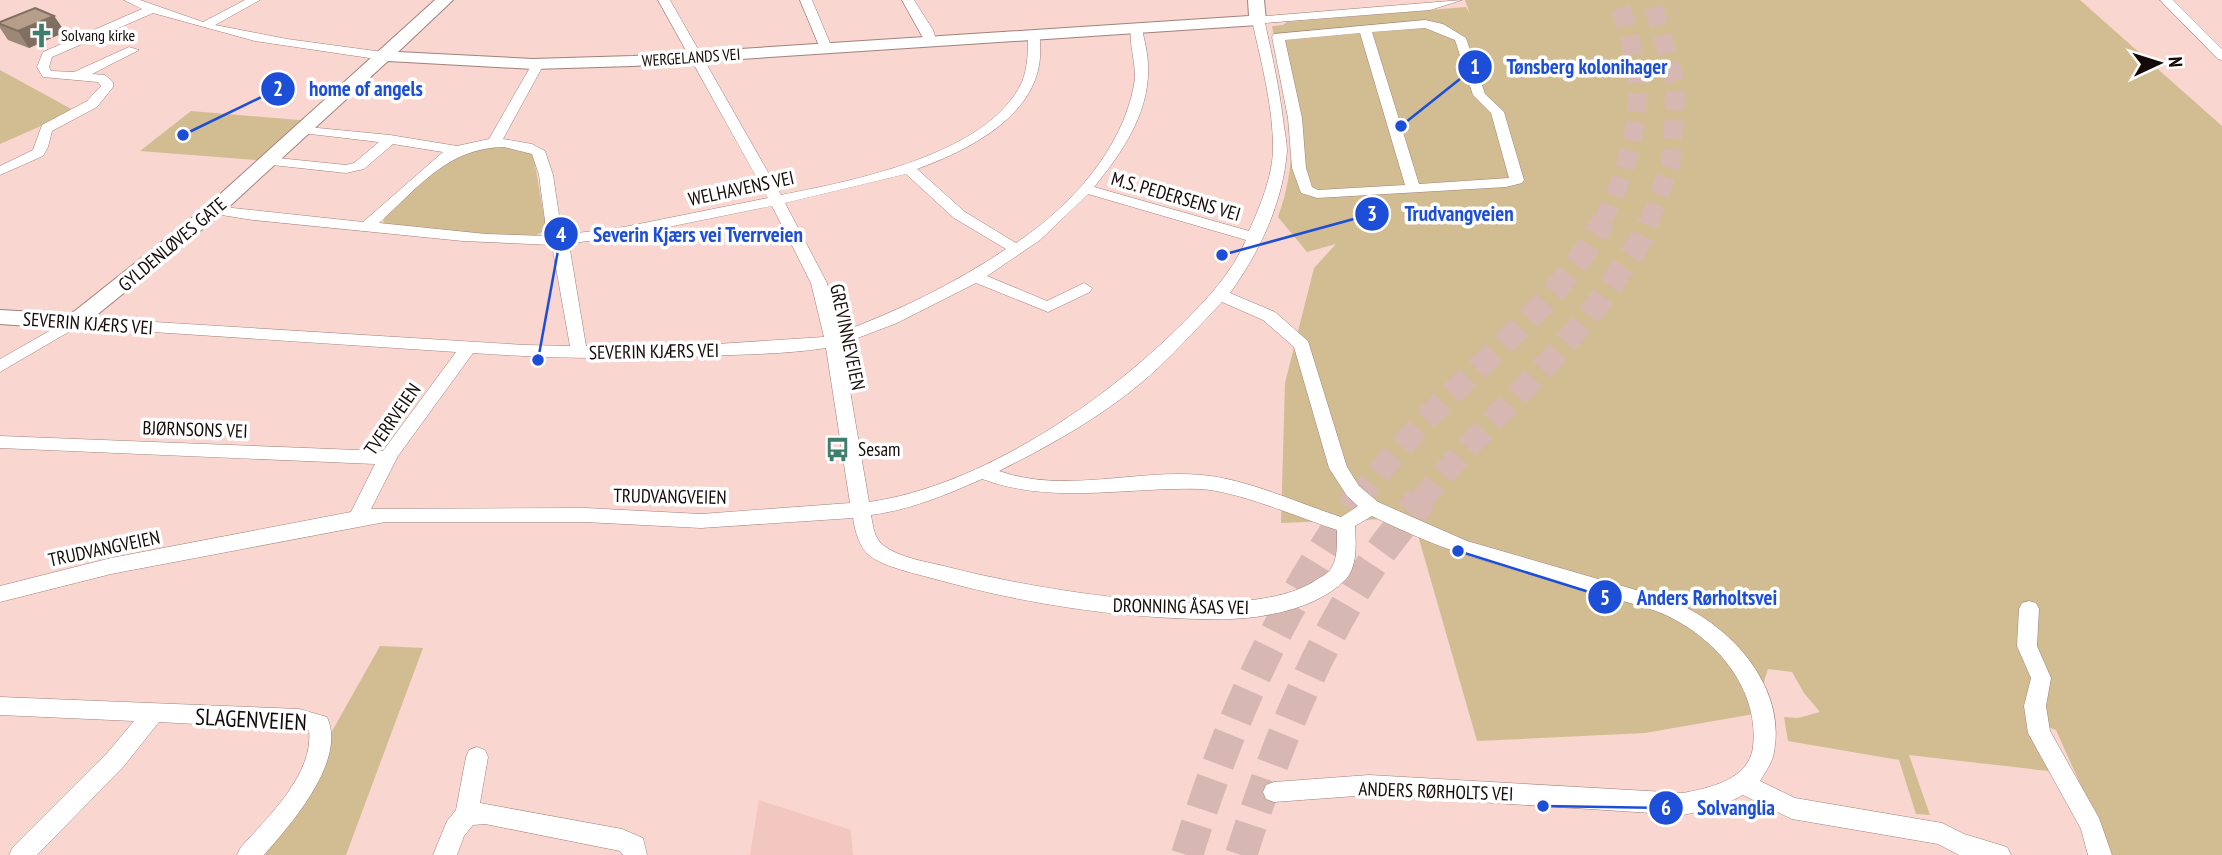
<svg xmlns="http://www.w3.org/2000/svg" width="2222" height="855" font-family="'PT Sans Narrow',sans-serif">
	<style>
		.built { fill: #f2c7bf }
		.green { fill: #d1bd91 }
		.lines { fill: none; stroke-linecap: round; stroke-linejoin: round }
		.primary-tunnel-far2 { stroke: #d7b7b1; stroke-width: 19; stroke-dasharray: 19 10; stroke-linecap: butt }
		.primary-tunnel-far1 { stroke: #d7b7b1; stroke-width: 24; stroke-dasharray: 24 12; stroke-linecap: butt }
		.primary-tunnel { stroke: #d7b7b1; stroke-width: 32; stroke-dasharray: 32 16; stroke-linecap: butt }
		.street-casing { stroke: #a1817b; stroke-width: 1 }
		.secondary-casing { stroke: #a1817b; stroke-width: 2 }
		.street { fill: #fff; fill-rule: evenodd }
		.secondary { fill: #fff; fill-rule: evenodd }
		.wall { fill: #9d8877 }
		.shaded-wall { fill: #806f61 }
		.building { fill: #b79e8a; stroke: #806f61; stroke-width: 2 }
		.labels { text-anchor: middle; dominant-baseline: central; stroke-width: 7; stroke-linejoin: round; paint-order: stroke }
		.far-poi-label { font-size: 16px; fill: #150a08; stroke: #fff; text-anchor: start }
		.far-street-label { font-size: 16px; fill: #150a08; stroke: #fff }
		.street-label { font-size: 19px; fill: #150a08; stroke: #fff }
		.poi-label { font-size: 19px; fill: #150a08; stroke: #fff; text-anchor: start }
		.near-street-label { font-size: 23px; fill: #150a08; stroke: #fff }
		.leader { fill: none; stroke: #1d4ed8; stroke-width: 2.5 }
		.callout-dot { fill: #1d4ed8; stroke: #fff; stroke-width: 2.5 }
		.mark-label { font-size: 21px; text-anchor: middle; font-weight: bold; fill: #fff }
		.callout-label { font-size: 21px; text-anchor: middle; font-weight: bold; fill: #1d4ed8; stroke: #fff; stroke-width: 7; stroke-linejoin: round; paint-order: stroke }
	</style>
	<rect width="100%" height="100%" fill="#f9d6cf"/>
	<path class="built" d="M759 800 851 830 853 855H750Z"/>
	<path class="green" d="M1465 0H2080L2222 126V855H2112L2056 730 2025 718 2057 772 1909 755 1930 815 1916 814 1899 760 1788 741 1784 717 1798 718 1820 712 1804 693 1792 672 1768 669 1754 714 1645 733 1477 741 1413 518 1281 523 1285 383 1314 268 1336 244 1307 252 1278 217C1304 145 1286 98 1272 26L1283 25 1287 22 1466 7 1470 14Z
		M0 70 75 111 0 144Z
		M191 111 311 121 268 161 140 151Z
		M477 148H519L533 153 546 228C542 233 538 235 532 236 513 239 398 230 383 223L386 214 450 158Z
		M380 646 423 648 346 855H258L327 749 331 733Z"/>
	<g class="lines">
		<path class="primary-tunnel-far2" d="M1602 222C1642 142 1648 85 1618 0
			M1649 222 1671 164 1676 85 1652 0"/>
		<path class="primary-tunnel-far1" d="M1356 502C1384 465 1415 429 1448 397 1503 343 1567 291 1603 221
			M1420 502C1482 424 1562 360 1617 276 1629 258 1642 241 1649 221"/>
		<path class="primary-tunnel" d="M1187 855C1226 729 1279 607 1358 500
			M1241 855C1275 750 1315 645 1378 555 1392 536 1407 518 1421 500"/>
		<defs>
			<path id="street" d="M124 0H140L203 22 245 0H260L215 25 287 39 383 52 389 56 383 60 255 41 153 13 52 57 49 67 51 71 74 72 129 47 139 50 92 74 105 75 113 82V87L97 107 52 131 48 147 43 156 0 175V166L33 150 42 125 87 101 101 86 98 82 43 77 37 67 43 52 142 9Z
				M658 0H670L781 195C852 181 988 155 1022 82 1028 67 1028 50 1028 34L1038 31C1041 39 1040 49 1040 58 1035 118 966 151 917 169L965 212 1016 243C1070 207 1122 150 1134 85 1138 65 1127 43 1132 25L1142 28C1144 40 1148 53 1148 66 1150 112 1122 153 1094 187L1249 231C1260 206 1273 176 1273 148 1273 105 1261 62 1252 20L1254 17 1462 0 1430 10 1265 23C1272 55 1279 86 1283 119 1284 129 1287 141 1287 151 1283 203 1259 253 1230 293L1275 312 1308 341 1347 467 1359 486 1378 502 1467 541 1667 599C1726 621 1787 683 1774 752 1773 762 1765 772 1760 781L1795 798 1942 823 1964 834 2007 847 2011 855H1959L1938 844 1792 819 1743 795 1719 807 1683 815 1369 795 1274 802 1266 799 1263 792 1266 785 1274 782 1369 775 1683 793C1709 788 1749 780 1753 747 1759 694 1723 647 1679 622 1658 609 1632 604 1609 597 1568 584 1526 574 1486 561 1446 550 1409 534 1372 516L1355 526C1356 544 1358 569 1343 582 1319 604 1287 612 1256 617 1223 621 1188 619 1155 617 1080 612 1007 599 935 579 917 574 884 567 870 556 859 548 855 530 853 518L701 528 585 522H385L111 574 0 602V586L111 558 351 512 375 464 0 448V436L383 451 456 352 77 327 0 372V359L74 317 525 345 570 346 552 245 463 241 253 220 209 213 207 210 209 207 214 206 363 222 443 152 393 144 364 169 346 173 263 164 261 161 268 157 346 165 354 163 379 142 302 133 297 132V126L390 135 457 146 489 139 532 64 538 60 544 64 503 139 532 144 545 151 553 175 562 235 624 227 768 198ZM504 147 532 154 539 175 547 236 486 234 379 223C419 187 447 148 504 147ZM906 174 954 218 1006 249C954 284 898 311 839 333L827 283 785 203ZM1088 194 1246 240C1231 274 1208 298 1182 324 1104 402 981 486 869 502L842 344 897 323 976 283 1048 312 1090 292 1092 288 1084 283 1047 301 987 276 1040 240ZM772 206 811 283 824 337 686 346H586L570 250 566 244 624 236ZM1222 302 1263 320 1294 347 1329 468 1347 496 1358 506 1341 517C1298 503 1247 479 1202 475 1136 469 1064 494 999 471 1055 443 1112 411 1158 368 1180 347 1201 324 1222 302ZM826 348 850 503 701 514 585 508 371 509 398 456 473 353C558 359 644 360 730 355 762 354 794 353 826 348ZM982 479C1052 505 1126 487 1199 489 1235 490 1300 518 1337 530 1337 541 1338 557 1332 567 1329 573 1321 577 1316 580 1247 628 1028 588 948 567 928 562 899 558 883 545 874 538 873 526 871 515 910 510 946 495 982 479Z
				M800 0H812L832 48 830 51 820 48Z
				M902 0H914L933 30 937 42 935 45H927Z
				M2160 0H2173L2222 49V60L2218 59Z
				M1425 20 1443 24 1466 38 1485 94 1504 112 1524 180 1522 183 1506 187 1317 198 1301 193 1292 168 1288 118 1272 37 1274 34ZM1425 28 1455 40 1473 95 1491 113 1509 178 1419 184 1372 32ZM1360 33 1405 185 1318 190 1312 187 1306 168 1302 118 1285 40Z
				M2029 601 2036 603 2039 609 2037 646 2051 678 2046 706 2050 731 2099 818 2112 855H2088L2081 829 2028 733 2024 706 2031 678 2017 646 2019 609 2022 603Z
				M0 697 299 709 327 717C347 761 291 824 264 855H237L241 847C268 817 314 774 309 730L159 722 124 766 37 855H9L13 847 108 752 134 721 0 715Z
				M477 747 485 750 488 757 480 803 622 829 643 838 647 855H623L620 851 485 824 473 825 464 836 457 855H433L447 821 456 810 466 757 469 750Z"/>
			<path id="secondary" d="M435 0H453L398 52 533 59 633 56 1249 16 1248 0H1264L1266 20 1258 25 633 66 533 69 388 61 221 214 82 327 74 329 0 324V310L70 314 76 310 207 206Z"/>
		</defs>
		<use href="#street" class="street-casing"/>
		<use href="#secondary" class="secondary-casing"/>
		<use href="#street" class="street"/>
		<use href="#secondary" class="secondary"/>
	</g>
	<path class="wall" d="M54 16 65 32 29 48 8 40 0 28V22Z"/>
	<path class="shaded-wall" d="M54 16 65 32 29 48 18 31Z"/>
	<path class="building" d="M35 8 54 16 18 31 0 24V22Z"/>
	<defs>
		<symbol id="church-bare" viewBox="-9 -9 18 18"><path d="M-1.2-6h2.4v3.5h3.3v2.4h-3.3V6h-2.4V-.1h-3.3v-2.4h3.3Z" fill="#3f7e6b" stroke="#fff" stroke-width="2.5" paint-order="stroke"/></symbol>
		<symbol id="bus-bare" viewBox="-9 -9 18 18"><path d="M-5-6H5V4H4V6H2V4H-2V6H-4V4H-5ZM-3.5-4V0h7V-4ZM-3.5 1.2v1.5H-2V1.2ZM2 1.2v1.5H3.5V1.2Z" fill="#3f7e6b" stroke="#fff" stroke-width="2.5" paint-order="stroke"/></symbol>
	</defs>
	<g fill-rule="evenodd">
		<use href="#church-bare" x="24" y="18" width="35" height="35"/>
		<use href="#bus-bare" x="820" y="432" width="35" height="35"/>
	</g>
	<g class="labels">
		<g class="far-poi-label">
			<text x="61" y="35">Solvang kirke</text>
		</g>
		<g class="far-street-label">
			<text transform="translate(691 57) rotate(-4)">WERGELANDS VEI</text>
		</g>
		<g class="street-label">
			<text transform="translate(741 188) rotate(-12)">WELHAVENS VEI</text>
			<text transform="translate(1176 196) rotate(16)">M.S. PEDERSENS VEI</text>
			<text transform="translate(172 244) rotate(-40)">GYLDENLØVES GATE</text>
			<text transform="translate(88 323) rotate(4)">SEVERIN KJÆRS VEI</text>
			<text transform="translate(848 337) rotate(78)">GREVINNEVEIEN</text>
			<text transform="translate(654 351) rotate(-1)">SEVERIN KJÆRS VEI</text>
			<text transform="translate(392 419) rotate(-55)">TVERRVEIEN</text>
			<text transform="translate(195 429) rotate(2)">BJØRNSONS VEI</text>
			<text transform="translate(670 496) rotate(1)">TRUDVANGVEIEN</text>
			<text transform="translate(104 548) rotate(-12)">TRUDVANGVEIEN</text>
			<text transform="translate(1181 606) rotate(1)">DRONNING ÅSAS VEI</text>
			<text transform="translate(1436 791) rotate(2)">ANDERS RØRHOLTS VEI</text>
		</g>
		<g class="poi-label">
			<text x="858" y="449">Sesam</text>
		</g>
		<g class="near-street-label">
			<text transform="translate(251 719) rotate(3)">SLAGENVEIEN</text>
		</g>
	</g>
	<path class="leader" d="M1401 126L1475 67M183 135L278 89M1222 255L1372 214M538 360L561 234M1458 551L1605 597M1543 806L1666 808"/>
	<g class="callout-dot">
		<circle cx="1401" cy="126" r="7"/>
		<circle cx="183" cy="135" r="7"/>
		<circle cx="1222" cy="255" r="7"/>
		<circle cx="538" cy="360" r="7"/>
		<circle cx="1458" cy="551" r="7"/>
		<circle cx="1543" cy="806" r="7"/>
		<circle cx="1475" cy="67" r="18"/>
		<circle cx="278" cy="89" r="18"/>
		<circle cx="1372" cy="214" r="18"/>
		<circle cx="561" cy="234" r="18"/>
		<circle cx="1605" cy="597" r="18"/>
		<circle cx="1666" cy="808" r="18"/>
	</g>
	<g class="mark-label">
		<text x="1475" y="74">1</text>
		<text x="278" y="96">2</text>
		<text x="1372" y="221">3</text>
		<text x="561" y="242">4</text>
		<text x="1605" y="605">5</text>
		<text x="1666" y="815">6</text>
	</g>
	<g class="callout-label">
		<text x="1587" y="74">Tønsberg kolonihager</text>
		<text x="366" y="96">home of angels</text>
		<text x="1459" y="221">Trudvangveien</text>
		<text x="698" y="242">Severin Kjærs vei Tverrveien</text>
		<text x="1707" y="605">Anders Rørholtsvei</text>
		<text x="1736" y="815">Solvanglia</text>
	</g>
	<g transform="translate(2159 63) rotate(86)" stroke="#ffffff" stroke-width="5" paint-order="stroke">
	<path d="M0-5L12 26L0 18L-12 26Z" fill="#150a08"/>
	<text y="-10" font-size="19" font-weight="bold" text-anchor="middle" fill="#150a08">N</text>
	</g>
</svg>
